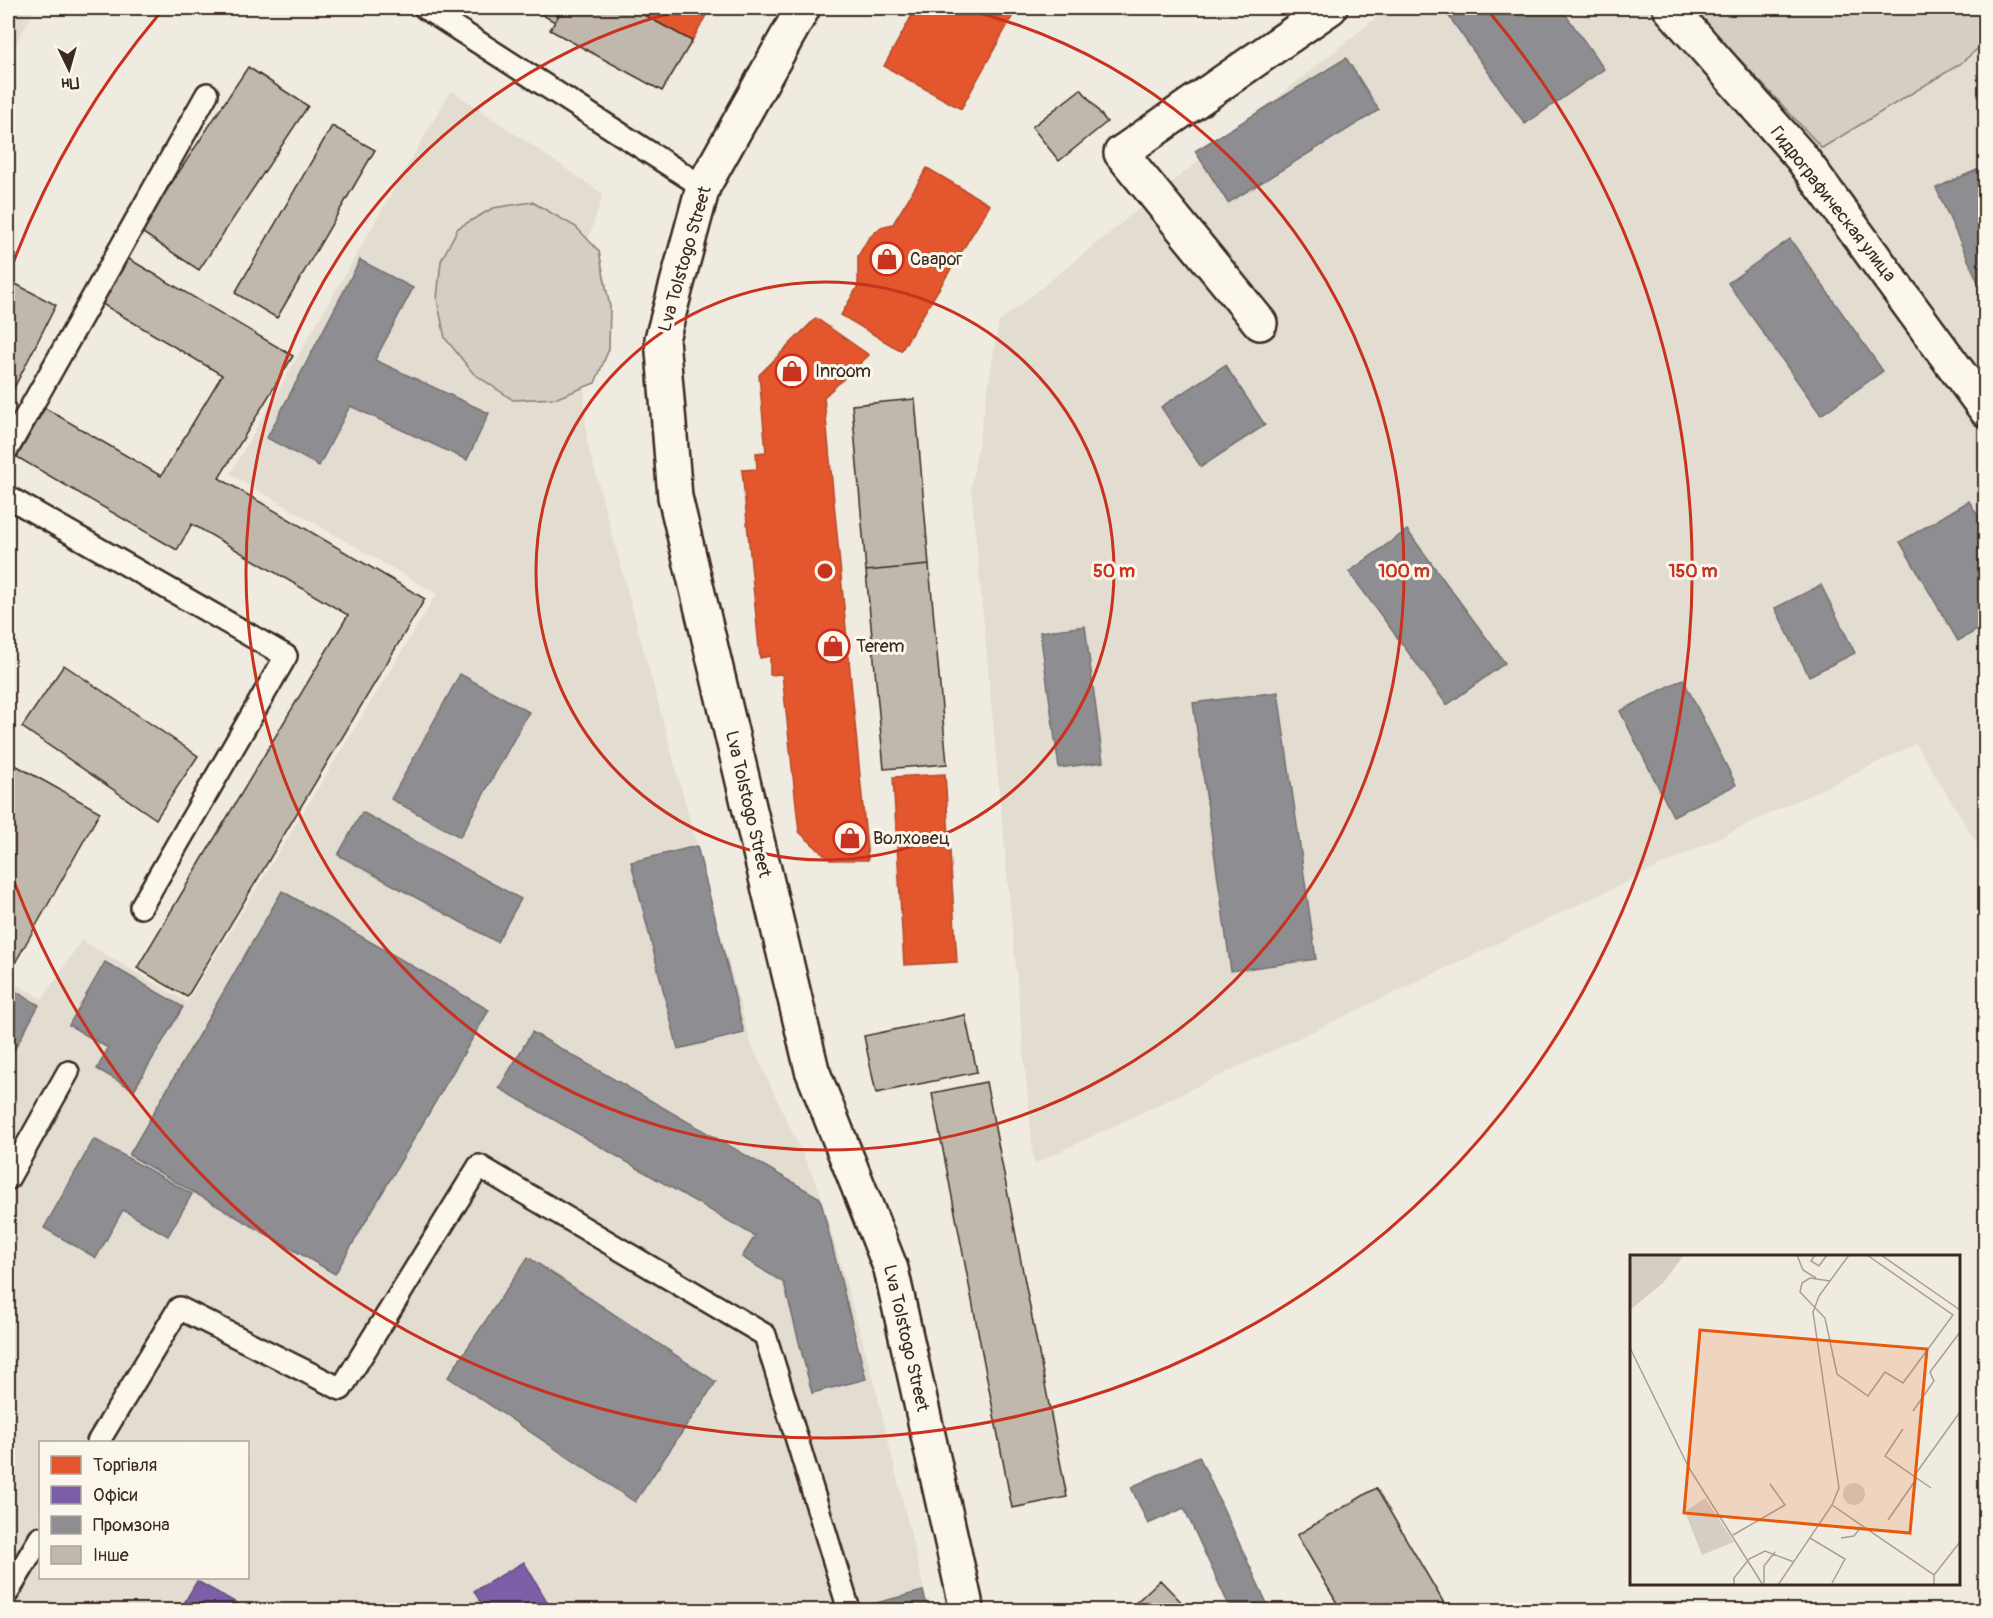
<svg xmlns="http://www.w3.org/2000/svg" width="1993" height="1618" font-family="Pangolin,sans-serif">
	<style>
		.built { fill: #e2dcd1; fill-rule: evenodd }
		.green { fill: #d5cec3; stroke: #887c70; stroke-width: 1.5 }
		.shops { fill: #e4572e; stroke: #b14a29; stroke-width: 1.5 }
		.offices { fill: #7b5ea7; stroke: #684e7e; stroke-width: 1.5 }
		.industry { fill: #8d8d92; stroke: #746f6f; stroke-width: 1.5 }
		.building { fill: #c0b8ad; stroke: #3b2a1e; stroke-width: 1.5 }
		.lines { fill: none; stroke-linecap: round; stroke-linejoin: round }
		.lane-casing { stroke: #3b2a1e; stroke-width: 26 }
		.street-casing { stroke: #3b2a1e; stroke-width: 38 }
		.secondary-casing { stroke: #3b2a1e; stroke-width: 38 }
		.lane { stroke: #fbf7ec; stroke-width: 21 }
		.street { stroke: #fbf7ec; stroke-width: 33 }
		.secondary { stroke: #fbf7ec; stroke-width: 33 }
		.ring { fill: none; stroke: #c8321e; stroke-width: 3 }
		.labels { text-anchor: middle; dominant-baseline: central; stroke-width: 6; stroke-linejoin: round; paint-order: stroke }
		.street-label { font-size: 18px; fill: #3b2a1e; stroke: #fbf7ec }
		.poi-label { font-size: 18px; fill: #3b2a1e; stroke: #fbf7ec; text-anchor: start }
		.inset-road { fill: none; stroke: #a89e92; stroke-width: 1.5 }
		.view { fill: #e8590c; fill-opacity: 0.15; stroke: #e8590c; stroke-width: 3 }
		.inset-edge { fill: none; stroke: #3b2a1e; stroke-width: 3 }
		.centre { fill: #c8321e; stroke: #fbf7ec; stroke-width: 3 }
		.ring-label { font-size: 18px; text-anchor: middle; font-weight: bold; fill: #c8321e; stroke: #fbf7ec; stroke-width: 6; stroke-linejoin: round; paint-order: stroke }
	</style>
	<rect width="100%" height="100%" fill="#f0ebe0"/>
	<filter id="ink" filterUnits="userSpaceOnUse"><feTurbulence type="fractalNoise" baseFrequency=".0167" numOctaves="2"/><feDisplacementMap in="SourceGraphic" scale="12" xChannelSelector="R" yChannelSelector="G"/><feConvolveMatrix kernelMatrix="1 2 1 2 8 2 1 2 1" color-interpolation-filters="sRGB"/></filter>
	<g filter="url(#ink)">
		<path class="built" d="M8 8H36L8 58Z
			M1388 8H1985V856L1916 744 1034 1164 971 487 999 322Z
			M451 90 603 194 578 271 587 442 751 1044 819 1189 872 1373 929 1610H8V980L43 999 81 940 187 1002 437 594 230 474ZM40 1442H248V1578H40Z"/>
		<path class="green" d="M1692 8H1980L1984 16 1982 45 1960 64 1822 148Z
			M532 202 576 227 599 251 610 307 609 349 595 383 557 398 513 400 473 373 445 338 437 299 441 261 458 228 493 208Z"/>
		<path class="shops" d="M631 8H710L692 41Z
			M916 8H1017L961 109 884 66Z
			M927 168 990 205 901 351 841 315 858 286V256L868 239 881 227 893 224Z
			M816 318 869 355 824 397 868 860H830L799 832 782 674 770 675V656L760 658 742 470 757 469 756 453 766 452 759 375Z
			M945 774 957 962 904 965 893 777Z"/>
		<path class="offices" d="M524 1562 552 1610H485L474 1591Z
			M197 1581 249 1610H180Z"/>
		<path class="industry" d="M1443 8H1561L1604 69 1525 124Z
			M1346 58 1379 110 1228 203 1195 151Z
			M1986 166V300L1936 188Z
			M1790 239 1883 371 1821 415 1728 283Z
			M360 260 413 288 375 360 489 413 467 460 350 406 319 466 267 438Z
			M1225 365 1265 425 1201 467 1161 407Z
			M1969 501 1986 529V625L1958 641 1900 542Z
			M1407 530 1505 663 1447 705 1349 572Z
			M1821 585 1855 653 1809 676 1775 608Z
			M1085 626 1103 762 1059 768 1040 632Z
			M460 674 529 712 460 837 391 799Z
			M1683 679 1736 785 1673 816 1620 711Z
			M1278 692 1316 959 1231 971 1193 703Z
			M362 812 521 899 497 942 338 855Z
			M697 846 744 1033 678 1049 631 862Z
			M282 891 489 1010 335 1274 129 1155Z
			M105 962 183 1007 134 1090 97 1069 108 1048 69 1025Z
			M8 987 39 1005 8 1061Z
			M532 1032 820 1198 866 1379 812 1393 784 1283 742 1257 755 1236 499 1088Z
			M94 1139 192 1194 168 1236 123 1210 96 1258 44 1228Z
			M528 1257 716 1382 635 1502 448 1377Z
			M1199 1456 1270 1610H1231L1184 1508 1148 1524 1131 1487Z
			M923 1591 928 1610H874L872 1604Z"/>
		<path class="building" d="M530 8H563L555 22Z
			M563 8H631L692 41 662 91 550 30Z
			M248 67 308 106 199 270 140 231Z
			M1081 89 1107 122 1059 161 1032 127Z
			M332 126 375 150 277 318 235 293Z
			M124 256 293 356 219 478 425 599 187 997 137 968 348 615 192 524 177 550 17 457 45 408 161 476 222 375 97 301Z
			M8 280 56 305 8 400Z
			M915 399 929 565 866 571 852 405Z
			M929 565 947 764 884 769 866 571Z
			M64 665 198 756 156 819 22 727Z
			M8 761 100 812 15 963 8 958Z
			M965 1015 977 1072 876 1093 864 1036Z
			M986 1082 1067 1497 1012 1508 932 1093Z
			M1376 1488 1448 1610H1341L1297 1535Z
			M1160 1580 1189 1610H1128Z"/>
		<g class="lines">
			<defs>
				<path id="lane" d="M425 8 703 187
					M8 448 207 94
					M8 497 286 656 141 907
					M8 1179 68 1072
					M98 1442 179 1308 341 1389 479 1166 765 1335 849 1610
					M8 1592 40 1538"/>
				<path id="street" d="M1670 8 1801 157 1986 410
					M1260 323 1121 153 1330 8"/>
				<path id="secondary" d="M803 8 703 187 662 339 675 497 812 1070 891 1269 967 1610"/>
			</defs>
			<use href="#lane" class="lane-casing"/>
			<use href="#street" class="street-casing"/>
			<use href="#secondary" class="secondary-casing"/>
			<use href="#lane" class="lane"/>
			<use href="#street" class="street"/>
			<use href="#secondary" class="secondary"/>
		</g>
	</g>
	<g class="ring">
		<circle cx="825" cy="571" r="289"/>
		<path d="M960 8A579 579 0 1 1 690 8"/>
		<path d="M9 274A868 868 0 0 1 160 13M1490 13A868 868 0 1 1 9 868"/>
	</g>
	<defs>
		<symbol id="shop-ring" viewBox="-11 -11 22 22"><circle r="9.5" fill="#fbf7ec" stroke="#c8321e" stroke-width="1.5"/><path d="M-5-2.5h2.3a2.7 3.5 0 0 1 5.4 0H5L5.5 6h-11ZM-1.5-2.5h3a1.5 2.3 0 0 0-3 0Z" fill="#c8321e"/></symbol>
	</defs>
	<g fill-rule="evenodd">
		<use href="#shop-ring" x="868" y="240" width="38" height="38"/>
		<use href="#shop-ring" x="773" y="352" width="38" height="38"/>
		<use href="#shop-ring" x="814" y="627" width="38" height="38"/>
		<use href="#shop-ring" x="831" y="819" width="38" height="38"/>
	</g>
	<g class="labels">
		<g class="street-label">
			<text transform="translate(1833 204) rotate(52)">Гидрографическая улица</text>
			<text transform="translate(685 259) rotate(-74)">Lva Tolstogo Street</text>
			<text transform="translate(748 804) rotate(77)">Lva Tolstogo Street</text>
			<text transform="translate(906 1338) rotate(77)">Lva Tolstogo Street</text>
		</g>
		<g class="poi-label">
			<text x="910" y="259">Сварог</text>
			<text x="815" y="371">Inroom</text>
			<text x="856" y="646">Terem</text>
			<text x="873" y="838">Волховец</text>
		</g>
	</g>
	<g transform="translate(1630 1255)">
		<rect width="330" height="330" fill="#f0ebe0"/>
		<path d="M0 0H54L33 28 0 55ZM213 239a11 11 0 1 1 22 0a11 11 0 1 1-22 0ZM75 243 104 287 72 300 55 257Z" fill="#d5cec3"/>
		<path class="inset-road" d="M167 0 173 15 186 23M185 0 181 6 189 11 197 0M251 0 330 55M200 26 180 23 172 28 170 37 195 63 207 119 238 141 255 117 273 128 323 60 237 0M0 93 59 213 133 330M283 156 304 126 300 117 330 77M273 174 255 201 301 233M284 221 330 157M202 250 304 320V330M258 265 287 223M103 280 155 250 140 229M180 283 215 304 202 328M211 283 224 281 231 272M304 320 330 287M134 328V311L145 297M104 330V323L119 304 135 296 164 307M148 330 202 250 209 233 183 57 189 41 219 0"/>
		<path class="view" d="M70 75 297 94 280 278 54 258Z"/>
		<rect width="330" height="330" class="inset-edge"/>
	</g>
	<circle cx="825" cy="571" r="9" class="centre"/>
	<g class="ring-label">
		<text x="1114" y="577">50 m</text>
		<text x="1404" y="577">100 m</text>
		<text x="1693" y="577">150 m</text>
	</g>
	<rect width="1993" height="1618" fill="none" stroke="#fbf7ec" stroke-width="30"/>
	<rect x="15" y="15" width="1963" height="1588" fill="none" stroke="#3b2a1e" stroke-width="2" filter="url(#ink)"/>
	<rect x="39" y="1441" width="210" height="138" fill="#fbf7ec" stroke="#aea59a" stroke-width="1.5"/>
	<rect x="51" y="1456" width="30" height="18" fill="#e4572e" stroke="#aea59a" stroke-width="1.5"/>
	<text x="93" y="1471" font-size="18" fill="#3b2a1e">Торгівля</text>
	<rect x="51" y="1486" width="30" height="18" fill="#7b5ea7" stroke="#aea59a" stroke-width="1.5"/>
	<text x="93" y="1501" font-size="18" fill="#3b2a1e">Офіси</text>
	<rect x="51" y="1516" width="30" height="18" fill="#8d8d92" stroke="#aea59a" stroke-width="1.5"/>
	<text x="93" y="1531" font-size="18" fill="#3b2a1e">Промзона</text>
	<rect x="51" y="1546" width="30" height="18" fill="#c0b8ad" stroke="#aea59a" stroke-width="1.5"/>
	<text x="93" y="1561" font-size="18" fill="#3b2a1e">Інше</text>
	<g transform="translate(69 69) rotate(175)" stroke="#fbf7ec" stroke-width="4.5" paint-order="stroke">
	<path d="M0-4.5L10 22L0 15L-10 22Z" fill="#3b2a1e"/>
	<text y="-9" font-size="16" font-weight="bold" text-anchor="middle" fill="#3b2a1e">Пн</text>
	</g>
</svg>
